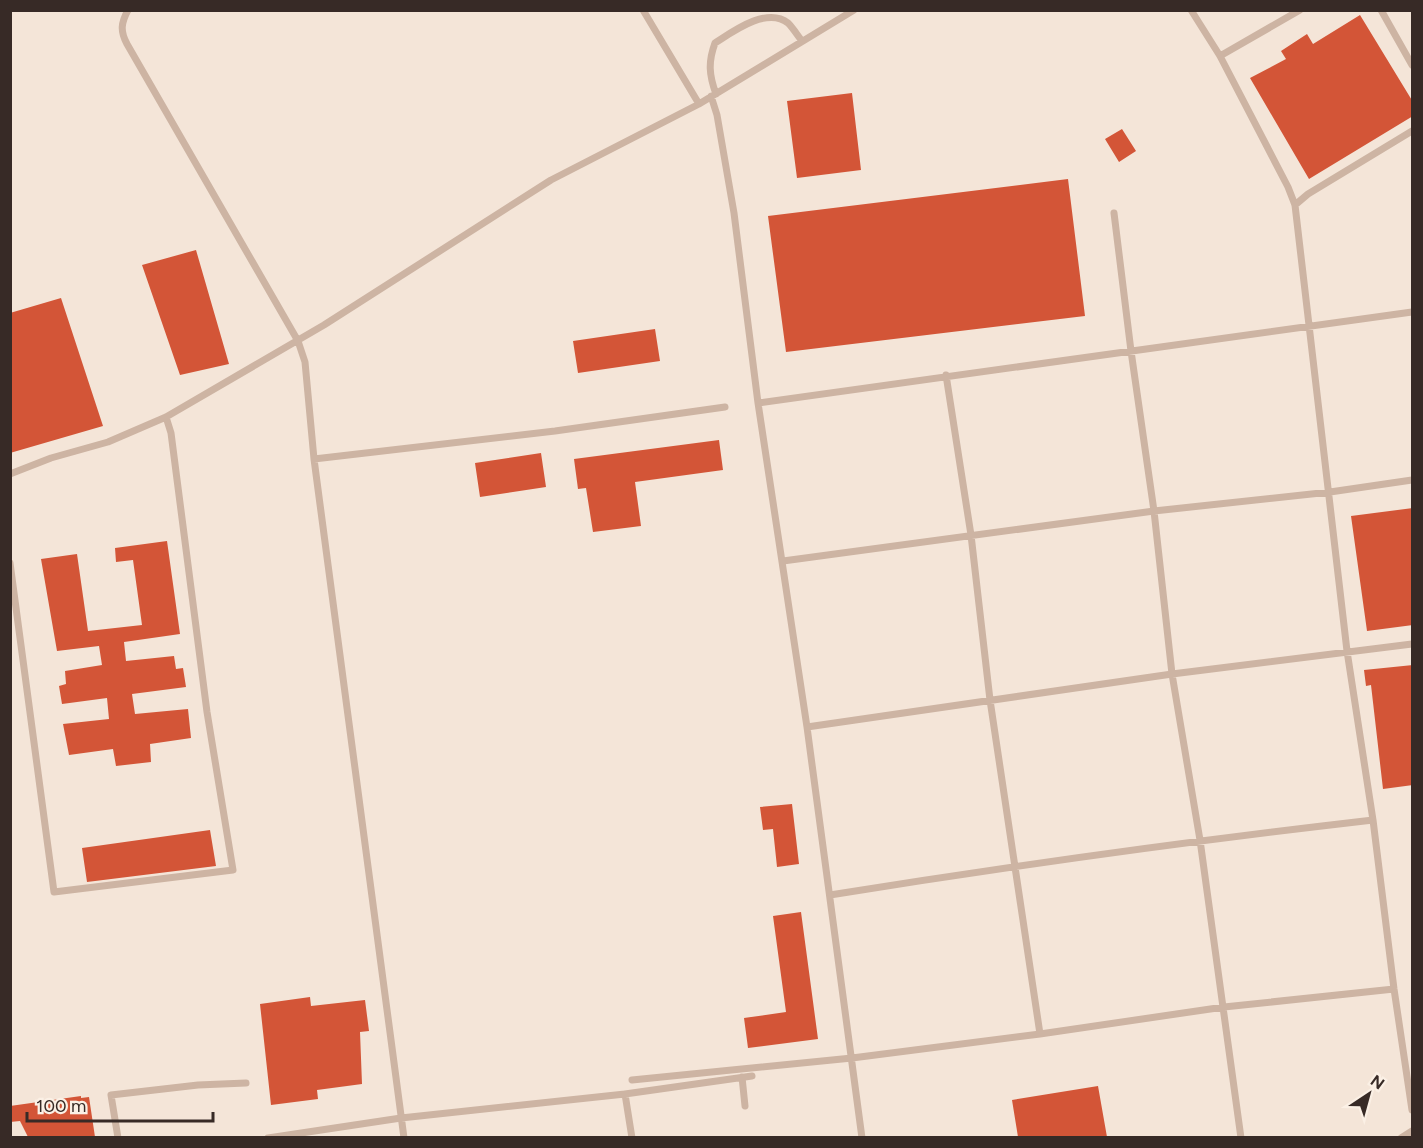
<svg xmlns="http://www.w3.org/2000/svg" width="1423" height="1148" font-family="Figtree,sans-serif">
  <rect width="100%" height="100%" fill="#f4e5d8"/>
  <!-- building -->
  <path fill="#d35537" d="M1360,15L1413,102V116L1309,179L1250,78L1286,59L1281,51L1307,34L1313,44Z
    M852,93L861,170L797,178L787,101Z
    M1122,129L1136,151L1119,162L1105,139Z
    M1068,179L1085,316L786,352L768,216Z
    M196,250L229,364L180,375L142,265Z
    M61,298L103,426L10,453V313Z
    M655,329L660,361L578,373L573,341Z
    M719,440L723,470L635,482L641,526L593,532L586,488L578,489L574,459Z
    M541,453L546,487L480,497L475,463Z
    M1413,508V625L1367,631L1351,516Z
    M167,541L180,634L124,642L126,661L174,656L176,669L183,668L186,687L132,694L135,714L188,709L191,738L150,744L151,762L116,766L113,749L69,755L63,724L109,719L107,698L62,704L59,686L66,684L65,671L102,665L99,646L57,651L41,559L77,554L88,631L142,625L133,560L116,562L115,548Z
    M1413,665V785L1383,789L1371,685L1366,686L1364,670Z
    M792,804L799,864L777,867L773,829L763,830L760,807Z
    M210,830L216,866L87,882L82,848Z
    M801,912L818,1039L748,1048L744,1018L786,1012L773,916Z
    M310,997L311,1006L365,1000L369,1031L360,1032L362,1084L317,1090L318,1099L271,1105L260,1004Z
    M1098,1086L1107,1137H1018L1012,1100Z
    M81,1096V1098L89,1097L95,1137H28L20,1121L10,1122V1106Z"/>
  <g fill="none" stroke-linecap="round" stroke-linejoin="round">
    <!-- lane -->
    <path stroke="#cdb4a3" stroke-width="7" d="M128,10C121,23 120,31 127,44L298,341L305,362L314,459L404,1138
      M643,10L699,104
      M1191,10L1220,56L1288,187L1295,205L1347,651L1373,820L1394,989L1412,1110
      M1381,10L1412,65
      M1220,56L1300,10
      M716,94C709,75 708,62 715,43C732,32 767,6 788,23C793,28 798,36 802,41
      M711,96L717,115L734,213L758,403L807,727L862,1138
      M1295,205L1308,194L1412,131
      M1114,213L1131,351L1154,511L1172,674L1200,840L1241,1138
      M946,375L971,535L990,700L1040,1034
      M758,403L1412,312
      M314,459L555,431L725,407
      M10,474L51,458L108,442L166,417L324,325L551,180L699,104L854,10
      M783,561L1154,511L1330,492L1412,480
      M10,563L54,892L233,870L207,712L171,433L166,417
      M807,727L1172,674L1412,644
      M830,895C1011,866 1191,841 1373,820
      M742,1077L745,1106
      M632,1080L852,1058L1040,1034L1224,1007L1394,989
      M625,1094L632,1138
      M118,1138L111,1095L198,1085L246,1083
      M268,1138L401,1118L625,1094L752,1076
      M1401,1138L1412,1131"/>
  </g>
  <!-- border -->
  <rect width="1423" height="1148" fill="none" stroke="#372a26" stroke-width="24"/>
  <!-- north arrow -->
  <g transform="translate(1369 1094) rotate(36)" stroke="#fbf0e5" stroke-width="4.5" paint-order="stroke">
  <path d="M0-4.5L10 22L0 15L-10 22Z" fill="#372a26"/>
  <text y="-9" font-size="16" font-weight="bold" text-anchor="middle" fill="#372a26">N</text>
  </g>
  <!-- scale -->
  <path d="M27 1112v9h186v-9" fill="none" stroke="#372a26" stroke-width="3"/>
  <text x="36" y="1112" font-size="18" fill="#372a26" stroke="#fbf0e5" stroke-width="4.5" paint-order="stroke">100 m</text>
</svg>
